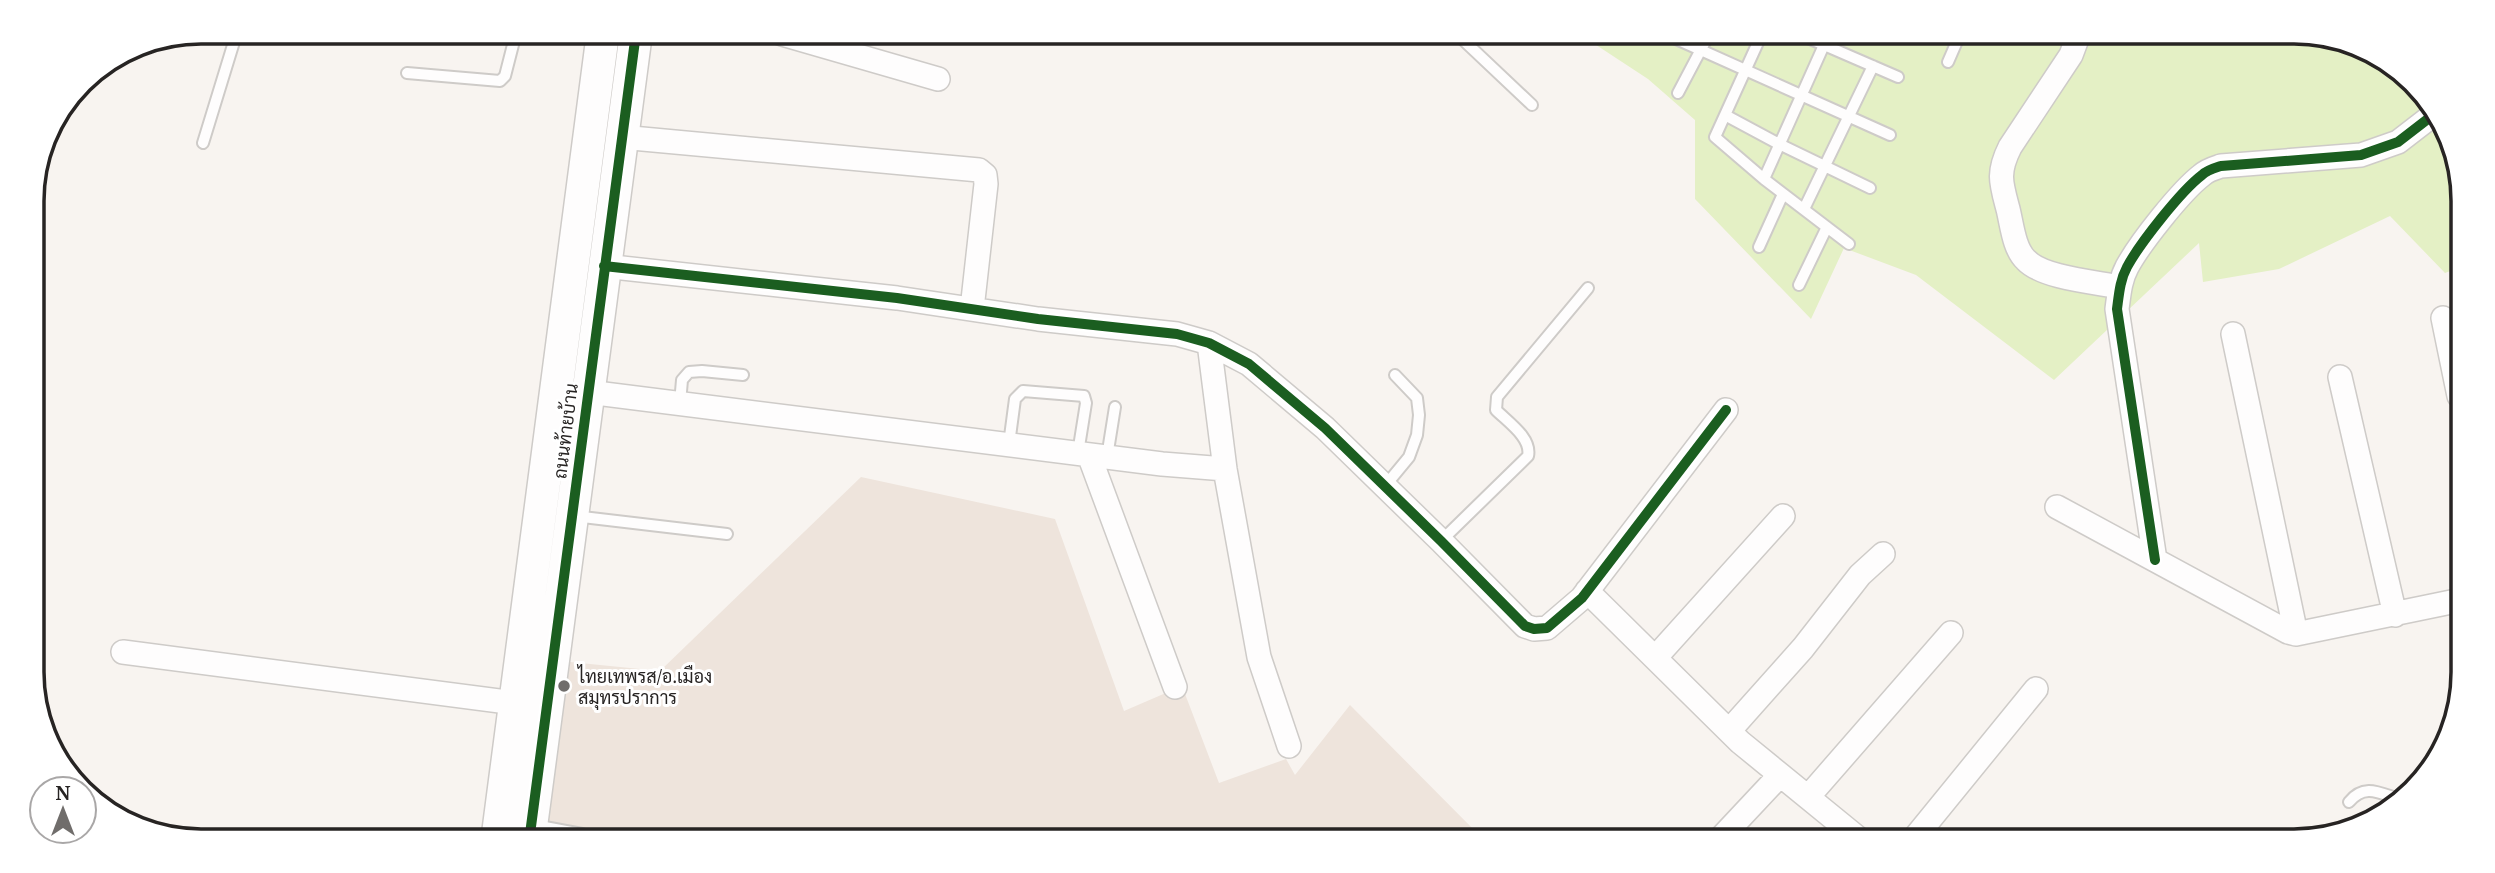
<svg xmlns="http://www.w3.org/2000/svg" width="2495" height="873" font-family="'Noto Serif',Sarabun,serif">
  <rect width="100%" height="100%" fill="#f8f4f0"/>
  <!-- built -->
  <path fill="#eee4dc" d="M861,477L1055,519L1124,711L1182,686L1219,783L1286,759L1295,775L1350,705L1482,838L546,834L570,662L660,671Z"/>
  <!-- green -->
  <path fill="#e4f0c5" d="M1584,37L2348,40L2422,90L2462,178L2461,267L2445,273L2390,216L2279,269L2203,282L2199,243L2054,380L1916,275L1844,248L1811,319L1695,199V120L1648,79Z"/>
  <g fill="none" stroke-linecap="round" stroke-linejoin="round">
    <defs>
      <path id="lane" d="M1460,37L1532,105
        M1674,38L1890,135
        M1760,38L1715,137L1764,179L1849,244
        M1808,38L1898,77
        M1948,62L1958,39
        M407,73L500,81L505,76L516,33
        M1678,93L1707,38
        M1725,115L1779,144L1870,188
        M203,143L237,32
        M1764,179L1824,45
        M1804,209L1873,66
        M1759,247L1783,194
        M1799,285L1827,227
        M680,403L682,380L689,372L702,371L743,375
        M1009,444L1015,399L1023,391L1084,396L1086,403L1078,453
        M1107,457L1115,407
        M1385,486L1409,457L1417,435L1419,415L1417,398L1395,375
        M574,516L727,534
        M1441,541L1528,456C1532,438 1508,422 1496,410L1497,397L1588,288
        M2349,802C2365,782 2381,794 2402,800
        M534,825L582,834"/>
      <path id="street" d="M782,34L938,79
        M2077,39L2071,55L2010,147C1997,173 2001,183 2008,209C2012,225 2014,249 2026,260C2043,278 2095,282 2120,287
        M621,137L979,170L985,175L986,184L972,309
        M604,266L897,298L1038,319L1177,334L1209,343L1249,364L1325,428L1441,541L1525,626L1534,629L1547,628L1582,598L1726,410
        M2443,318L2459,396
        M2233,334L2296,634
        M1209,343L1225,469L1259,657L1289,746
        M2340,377L2395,615
        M588,392L1162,464L1225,469
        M1089,455L1175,687
        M2057,507L2288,632L2296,634L2456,601
        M2155,560L2117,309C2119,294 2120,280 2127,267C2140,243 2181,191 2202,175C2207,170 2215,168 2221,166L2361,155L2398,142L2433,115
        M1587,591L1740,742L1859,839
        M123,652L515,703
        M1655,658L1783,516
        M1729,731L1803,648L1860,575L1883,554
        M1808,797L1951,633
        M1720,839L1780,775
        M1913,840L2036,689"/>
      <path id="secondary" d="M498,834L603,33
        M530,834L636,33"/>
    </defs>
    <!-- lane casing -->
    <use href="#lane" stroke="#cecbc8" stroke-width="14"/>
    <!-- street casing -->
    <use href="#street" stroke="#cecbc8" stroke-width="26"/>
    <!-- secondary casing -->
    <use href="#secondary" stroke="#cecbc8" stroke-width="35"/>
    <!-- lane -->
    <use href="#lane" stroke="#fefdfd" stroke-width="10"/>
    <!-- street -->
    <use href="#street" stroke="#fefdfd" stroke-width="23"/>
    <!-- secondary -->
    <use href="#secondary" stroke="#fefdfd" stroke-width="32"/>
    <defs>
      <path id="cycleway" d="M604,266L897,298L1038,319L1177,334L1209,343L1249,364L1325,428L1441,541L1525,626L1534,629L1547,628L1582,598L1726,410
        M2155,560L2117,309C2119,294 2120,280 2127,267C2140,243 2181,191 2202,175C2207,170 2215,168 2221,166L2361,155L2398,142L2433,115
        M530,834L636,33"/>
    </defs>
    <!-- cycleway casing -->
    <use href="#cycleway" stroke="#fff" stroke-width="15"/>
    <!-- cycleway -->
    <use href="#cycleway" stroke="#1b5e20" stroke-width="10"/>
  </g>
  <!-- markers -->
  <circle fill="#706d6b" stroke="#fff" stroke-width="2.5" cx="564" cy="686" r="7"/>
  <g text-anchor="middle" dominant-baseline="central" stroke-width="6" stroke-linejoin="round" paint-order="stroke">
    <!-- street labels -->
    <g font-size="18" fill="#272423" stroke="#fff">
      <text transform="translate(565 431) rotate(-83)">ถนนท้ายบ้าน</text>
    </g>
    <!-- poi labels -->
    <g font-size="18" fill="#272423" stroke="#fff" text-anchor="start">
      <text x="578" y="676">ไทยเทพรส/อ.เมือง<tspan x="578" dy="21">สมุทรปราการ</tspan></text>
    </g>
  </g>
  <!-- crop -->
  <path d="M0 0H2495V873H0ZM201 44H2294A157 157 0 0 1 2451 201V672A157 157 0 0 1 2294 829H201A157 157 0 0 1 44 672V201A157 157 0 0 1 201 44Z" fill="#fff" fill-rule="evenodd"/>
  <path fill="none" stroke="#272423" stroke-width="3.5" d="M201 44H2294A157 157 0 0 1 2451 201V672A157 157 0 0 1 2294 829H201A157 157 0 0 1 44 672V201A157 157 0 0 1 201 44Z"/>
  <!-- north arrow -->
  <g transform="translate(63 810)"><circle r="33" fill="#ffffff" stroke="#a9a7a7" stroke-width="2"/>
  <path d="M0-5L12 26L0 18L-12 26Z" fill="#706d6b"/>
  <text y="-10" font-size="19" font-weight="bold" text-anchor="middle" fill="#272423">N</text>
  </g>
</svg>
